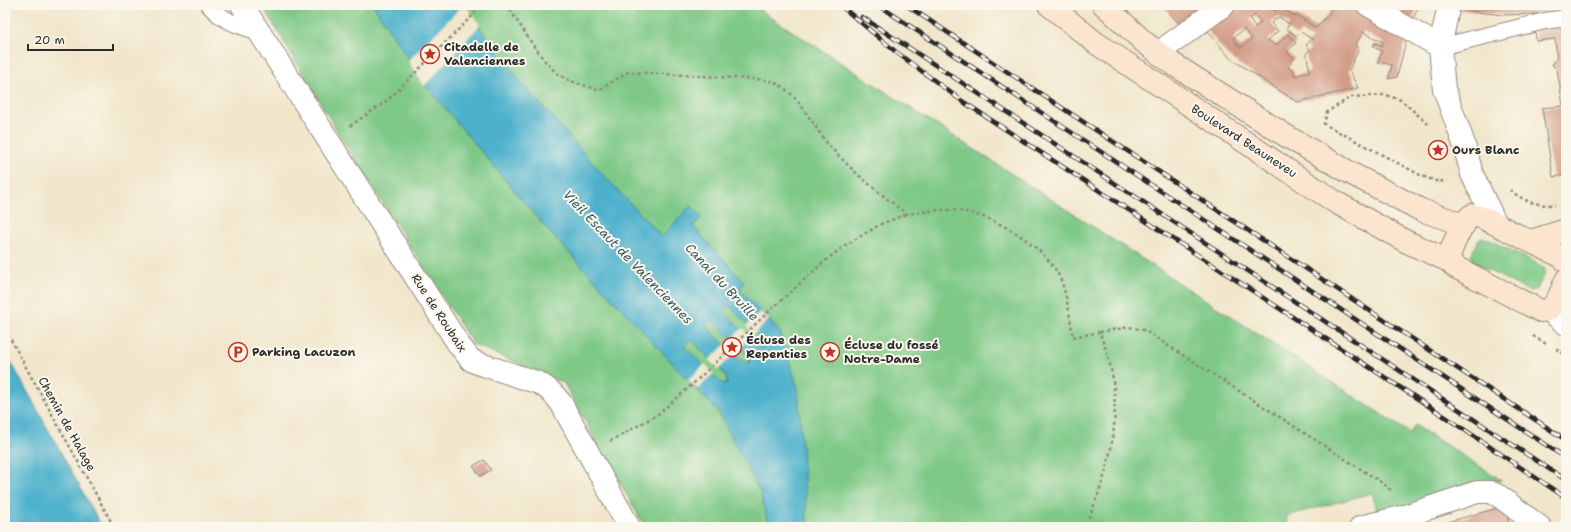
<svg xmlns="http://www.w3.org/2000/svg" width="1571" height="532" font-family="'Shantell Sans',sans-serif">
  <rect width="100%" height="100%" fill="#fbf7ec"/>
  <filter id="ink" filterUnits="userSpaceOnUse"><feTurbulence type="fractalNoise" baseFrequency=".025" numOctaves="2"/><feDisplacementMap in="SourceGraphic" scale="8" xChannelSelector="R" yChannelSelector="G"/><feConvolveMatrix kernelMatrix="1 2 1 2 8 2 1 2 1" color-interpolation-filters="sRGB"/></filter>
  <filter id="wash" filterUnits="userSpaceOnUse"><feTurbulence type="fractalNoise" baseFrequency=".012" numOctaves="4" result="noise"/><feDisplacementMap in="SourceGraphic" scale="16" xChannelSelector="R" yChannelSelector="G"/><feGaussianBlur stdDeviation="0.9" result="paint"/><feColorMatrix in="noise" values="0 0 0 0 0 0 0 0 0 0 0 0 0 0 0 0 0 1.4 0 .05"/><feComposite in="paint" operator="in"/></filter>
  <g filter="url(#wash)">
    <rect width="100%" height="100%" fill="#f1e6cb"/>
    <!-- green -->
    <path fill="#7fc987" stroke="#557a59" d="M262,5H752L1410,433L1415,425L1501,480L1378,514L1372,493L1286,516L1289,527H645L564,383L473,344L344,142Z
      M1483,238H1486L1542,266L1545,269V273L1537,289L1529,291L1474,263L1471,255L1479,240Z"/>
    <!-- water -->
    <path fill="#4db1cc" stroke="#3c6e7c" fill-rule="evenodd" d="M373,5H463L520,81L595,166L662,237L691,205L702,217L693,226L745,283L739,289L780,332L798,388L807,523L809,527H769L760,492L719,413L545,227L426,86ZM729,305L761,339L763,348L756,345L724,311ZM712,320L748,355L750,363L741,361L706,326ZM691,339L726,376L727,384L720,382L684,346Z
      M5,351L102,527H5Z"/>
    <!-- pier -->
    <path fill="#f1e6cb" d="M463,5H465L480,25L424,86L408,61Z
      M761,312L769,320L754,334L746,326Z
      M743,328L751,337L739,349L730,340Z
      M726,344L735,353L718,370L709,360Z
      M705,364L714,373L698,389L688,380Z"/>
    <g id="blocks">
      <!-- building -->
      <path fill="#d29b86" fill-rule="evenodd" d="M1163,5H1206L1179,24Z
        M1240,5H1268L1270,7L1272,5L1274,11L1281,8L1295,16L1296,15L1316,28L1327,16L1334,5H1358L1408,33L1397,77L1388,79L1392,65L1378,62L1382,51L1373,47L1375,43L1382,46L1383,42L1363,32L1355,45L1359,49L1349,70L1358,88L1297,102L1230,58L1207,30ZM1255,15L1261,22L1255,27L1250,19ZM1279,17L1290,24L1286,28L1292,33L1297,36L1301,32L1312,39L1306,45L1310,49L1306,54L1310,71L1295,76L1293,70L1288,67L1294,58L1287,52L1296,43L1288,34L1276,45L1268,40L1278,31L1271,23ZM1244,29L1252,39L1240,48L1233,38Z
        M1380,5H1419L1411,24Z
        M1462,5H1566L1560,13L1503,15L1461,10Z
        M1566,25V175L1553,177L1542,108L1563,106L1557,69L1552,65L1557,58L1555,39L1536,41L1535,28Z
        M484,460L491,470L480,476L473,466Z
        M1505,506L1510,527H1430Z"/>
    </g>
  </g>
  <g filter="url(#ink)">
    <use href="#blocks" fill-opacity="0" stroke="#8e887b" stroke-width="1"/>
    <g fill="none" stroke-linecap="round" stroke-linejoin="round">
      <defs>
        <path id="service" d="M209,5C222,21 240,26 259,32
          M1440,47L1545,21L1566,18"/>
        <path id="minor" d="M242,5L459,345L471,360L477,363L539,383C548,388 555,395 561,403L629,527
          M1368,5L1440,47
          M1449,5L1440,47L1444,89L1463,141L1472,174L1496,224
          M1158,53L1224,5
          M1549,310L1566,324
          M1361,527L1405,516L1477,492H1490L1499,496L1540,527"/>
        <path id="secondary" d="M1049,5L1096,43L1337,203L1407,242L1449,261L1455,267L1541,311C1556,312 1561,290 1566,280
          M1104,5L1144,42L1173,64L1288,137L1354,175L1421,210L1464,225
          M1531,241L1566,230
          M1449,261C1448,252 1464,219 1472,215L1483,218L1562,257L1566,261"/>
      </defs>
      <!-- service casing -->
      <use href="#service" stroke="#8e887b" stroke-width="18"/>
      <!-- minor casing -->
      <use href="#minor" stroke="#8e887b" stroke-width="24"/>
      <!-- secondary casing -->
      <use href="#secondary" stroke="#8e887b" stroke-width="24"/>
      <!-- path -->
      <path stroke="#8e887b" stroke-width="2.5" stroke-dasharray="3 3" stroke-linecap="butt" d="M507,5C519,23 544,66 561,76C573,83 587,86 599,90L628,72L755,79C766,80 775,81 784,88C802,102 813,125 827,143C850,170 878,192 907,214C924,212 943,208 961,211C996,216 1051,249 1062,283C1068,300 1070,320 1073,337L1100,332C1103,343 1108,354 1110,364C1123,423 1108,474 1085,527
        M1428,124L1401,100L1386,95L1351,97L1327,112L1324,124L1422,176L1439,182L1447,180
        M350,126L381,105L391,97L483,5
        M1510,190C1525,202 1535,205 1555,205
        M5,329L114,527
        M1100,332L1129,327L1144,330L1384,484L1393,492
        M1533,336L1548,345
        M1556,349L1566,355
        M610,441L657,415L693,384L765,315L824,262L844,246L881,224L907,214"/>
      <!-- service -->
      <use href="#service" stroke="#fff" stroke-width="16"/>
      <!-- minor -->
      <use href="#minor" stroke="#fff" stroke-width="22"/>
      <!-- secondary -->
      <use href="#secondary" stroke="#fbe5cf" stroke-width="22"/>
      <defs>
        <path id="rail" d="M840,5L896,52L962,101L1447,418L1566,498
          M878,5L1566,458
          M906,5L1566,440
          M862,17L1566,480"/>
      </defs>
      <!-- rail casing -->
      <use href="#rail" stroke="#2b2b2b" stroke-width="4.5"/>
      <!-- rail -->
      <use href="#rail" stroke="#fbf7ec" stroke-width="3" stroke-dasharray="9" stroke-linecap="butt"/>
    </g>
  </g>
  <!-- icons -->
  <defs>
    <symbol id="sight-ring" viewBox="-11 -11 22 22"><circle r="9.5" fill="#fbf7ec" stroke="#c8321e" stroke-width="1.5"/><path d="M0-6L1.8-2.2L6-1.7L2.9 1.2L3.7 5.4L0 3.3L-3.7 5.4L-2.9 1.2L-6-1.7L-1.8-2.2Z" fill="#c8321e"/></symbol>
    <symbol id="parking-ring" viewBox="-11 -11 22 22"><circle r="9.5" fill="#fbf7ec" stroke="#c8321e" stroke-width="1.5"/><path d="M-3.5-5.5H1a3.5 3.5 0 0 1 0 7H-1V5.5H-3.5ZM-1-3.4V-.6H.8a1.4 1.4 0 0 0 0-2.8Z" fill="#c8321e"/></symbol>
  </defs>
  <g fill-rule="evenodd">
    <use href="#sight-ring" x="419" y="43" width="22" height="22"/>
    <use href="#sight-ring" x="1427" y="139" width="22" height="22"/>
    <use href="#sight-ring" x="721" y="336" width="22" height="22"/>
    <use href="#parking-ring" x="227" y="341" width="22" height="22"/>
    <use href="#sight-ring" x="819" y="341" width="22" height="22"/>
  </g>
  <g text-anchor="middle" dominant-baseline="central" stroke-width="4" stroke-linejoin="round" paint-order="stroke">
    <!-- poi labels -->
    <g font-size="12" font-weight="bold" fill="#2b2b2b" stroke="#fbf7ec" text-anchor="start">
      <text x="444" y="47">Citadelle de<tspan x="444" dy="14">Valenciennes</tspan></text>
      <text x="1452" y="150">Ours Blanc</text>
      <text x="746" y="340">Écluse des<tspan x="746" dy="14">Repenties</tspan></text>
      <text x="844" y="345">Écluse du fossé<tspan x="844" dy="14">Notre-Dame</tspan></text>
      <text x="252" y="352">Parking Lacuzon</text>
    </g>
    <!-- street labels -->
    <g font-size="12" fill="#2b2b2b" stroke="#fbf7ec">
      <text transform="translate(1244 141) rotate(33)">Boulevard Beauneveu</text>
      <text transform="translate(439 313) rotate(57)">Rue de Roubaix</text>
      <text transform="translate(67 424) rotate(61)">Chemin de Halage</text>
    </g>
    <!-- water labels -->
    <g font-size="13" font-style="italic" fill="#375a63" stroke="#fbf7ec">
      <text transform="translate(628 257) rotate(46)">Vieil Escaut de Valenciennes</text>
      <text transform="translate(722 282) rotate(47)">Canal du Bruille</text>
    </g>
  </g>
  <!-- margin -->
  <rect width="1571" height="532" fill="none" stroke="#fbf7ec" stroke-width="20"/>
  <!-- scale -->
  <path d="M28 44v6h85v-6" fill="none" stroke="#2b2b2b" stroke-width="2"/>
  <text x="34" y="44" font-size="12" fill="#2b2b2b" stroke="#fbf7ec" stroke-width="3" paint-order="stroke">20 m</text>
</svg>
